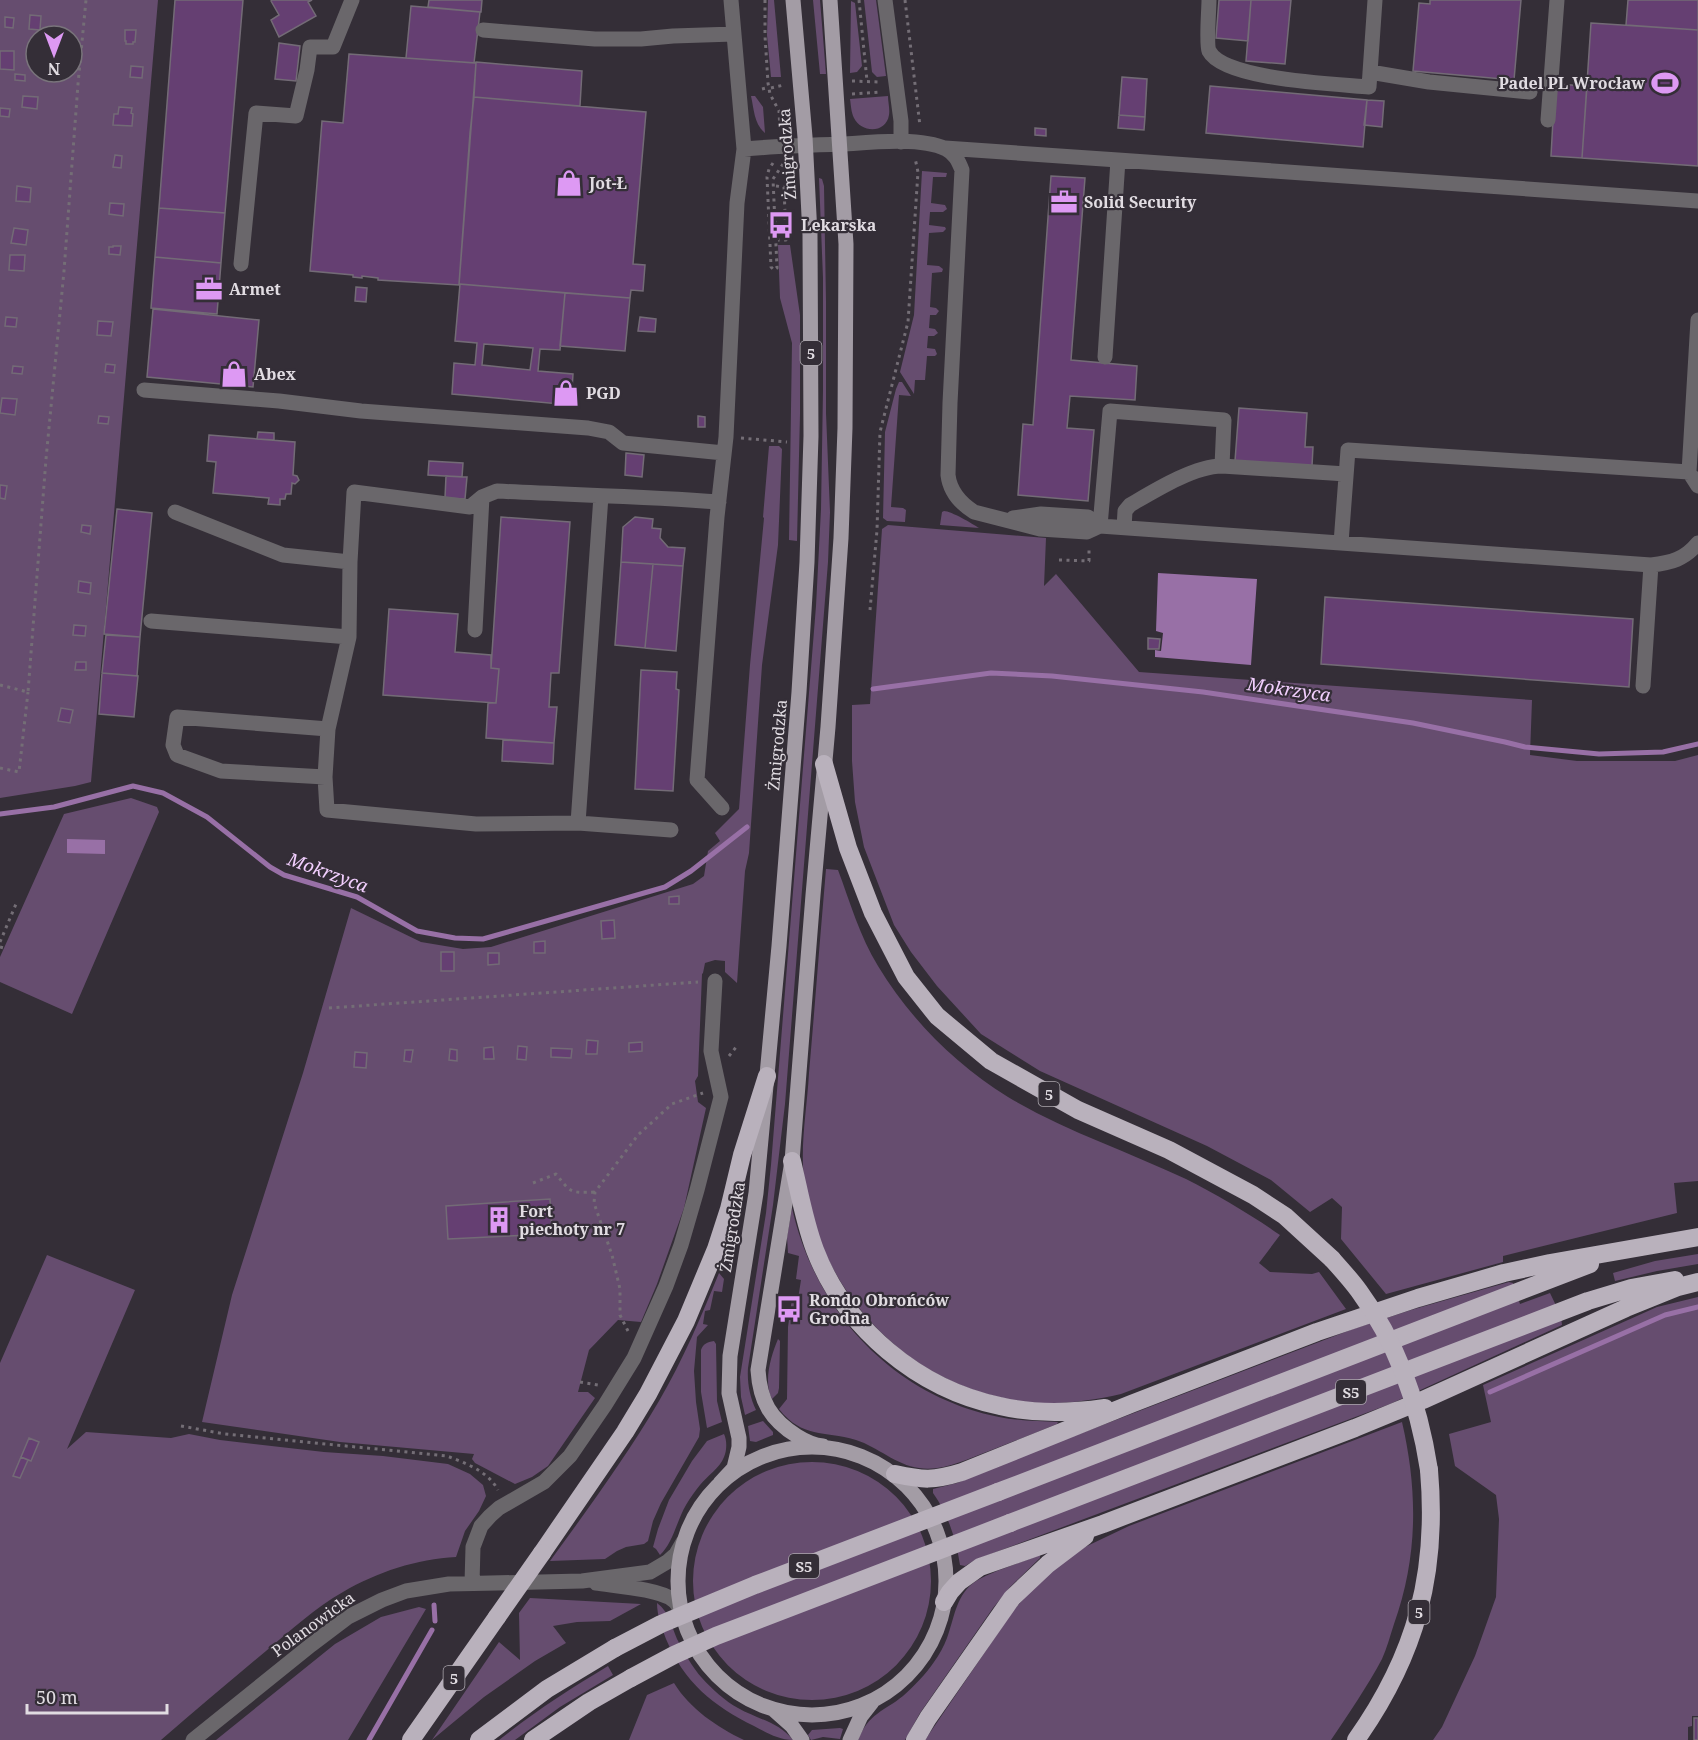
<svg xmlns="http://www.w3.org/2000/svg" width="1698" height="1740" font-family="'Noto Serif',serif">
  <rect width="100%" height="100%" fill="#342e37"/>
  <!-- green -->
  <path fill="#664d6f" fill-rule="evenodd" d="M0,0H158L91,782L75,786L0,798ZM36,36H72V72H36Z
    M768,0H774L781,77H771L767,35Z
    M813,0H820L826,74H820Z
    M864,0H876L886,76L877,77L872,72Z
    M851,1L855,3L862,66L857,72L850,73Z
    M751,96H755L763,107L765,133C754,124 754,109 751,96Z
    M888,96C888,102 890,109 889,115C886,134 861,133 854,118C851,112 851,105 850,99Z
    M922,171L947,173L946,177H933L931,203L945,205L947,209L943,212H930L929,225L945,227L946,229L943,232L929,233L927,265L939,266L943,269L942,272L932,273L930,307L936,308L939,311L936,315H930L929,328L935,329L938,333L934,336H928L927,348L935,349L937,354L935,356H927L925,380H915L914,394L900,372L914,315Z
    M819,178L822,179L824,186L826,301V413L830,512L828,562L785,1104L773,1205L748,1368C747,1383 750,1397 756,1410L745,1415L741,1397L740,1377L766,1213L771,1165L816,606L821,509L823,390V278Z
    M778,245H790L800,315V414L797,541L789,540L792,343L780,298Z
    M899,382H902L911,396L899,395L891,507L903,508L906,510L905,522L887,521L883,518L885,432L896,389Z
    M769,446H779L782,449L778,545L762,665L749,853L745,871L737,983L725,972V961L715,960L705,963L703,973L702,974L698,1076L695,1081L698,1102L706,1108L684,1208L657,1284L641,1322L618,1320L589,1350L578,1392H588L595,1398L548,1466L532,1477L515,1484L475,1463L472,1459L474,1454L340,1442L202,1422L232,1295L303,1073L351,908L421,942L463,949L491,947L693,884L704,876L708,851L720,841L715,833L739,809L750,665L764,518L763,517Z
    M944,511C951,511 973,524 979,528L940,525L942,512Z
    M888,525L1046,538L1044,586L1056,574L1139,672L1532,700L1530,755L1577,761H1675L1698,755V1181L1674,1183L1677,1213L1503,1256V1262L1386,1294L1341,1239L1342,1207L1332,1198L1310,1212L1271,1180L1207,1146L1040,1071L981,1034L937,986L911,952L894,925L864,847L855,802L852,761V705L870,704L882,529Z
    M131,798L157,807L159,812L72,1014L0,982V957L64,814Z
    M826,869L838,870C850,902 860,937 878,966C911,1020 955,1064 1008,1097C1065,1131 1127,1151 1186,1179C1219,1196 1250,1214 1280,1235L1259,1263L1270,1272L1312,1274L1319,1272L1346,1309L1121,1394C1095,1400 1067,1404 1040,1403C1024,1403 1007,1399 991,1395C894,1370 821,1285 805,1186C799,1150 807,1110 809,1073C815,1005 820,937 826,869Z
    M792,1208C815,1311 893,1396 999,1417C1018,1421 1039,1421 1058,1422L1057,1424C1035,1433 1012,1442 989,1451C967,1459 942,1472 919,1468C896,1465 878,1447 856,1440C823,1430 803,1439 779,1409L787,1399L788,1327L792,1298L798,1299L801,1280L796,1279L799,1256L788,1253L787,1237Z
    M1698,1254V1264L1657,1271L1615,1281L1613,1273L1655,1261Z
    M47,1255L135,1290L67,1449L86,1432L171,1438L189,1434L220,1440L324,1452L383,1456L448,1464L470,1474L483,1485L486,1496L479,1511L465,1531L456,1557C417,1559 377,1572 343,1592C316,1607 290,1631 266,1651C231,1680 196,1710 161,1740H0V1363Z
    M719,1273L724,1279L722,1292L714,1291L710,1310L705,1311L703,1324L708,1325L697,1337L694,1371L696,1402L700,1429L699,1437L661,1503L653,1521L648,1541L644,1544L626,1547L617,1551L605,1559L550,1561C588,1509 626,1457 659,1401C683,1360 701,1317 719,1273Z
    M1509,1282L1513,1283L1520,1304L1550,1293L1561,1316L1562,1325L1390,1404L975,1560L965,1566L960,1565C956,1539 948,1514 933,1493V1489L957,1483L1048,1446L1353,1329L1411,1310Z
    M1698,1297V1716H1692V1726L1688,1727V1740H1433L1442,1727L1475,1656L1496,1597L1499,1519L1496,1495L1455,1466L1449,1434L1491,1422L1483,1385L1657,1307Z
    M778,1339L780,1341L779,1388L778,1393L772,1399C763,1381 771,1356 778,1339Z
    M714,1341L716,1344L717,1401L722,1422L707,1428L701,1392V1350C703,1344 707,1342 714,1341Z
    M763,1421L773,1432V1435L756,1442L750,1441L748,1426Z
    M1402,1422C1418,1491 1418,1557 1394,1624C1390,1636 1387,1648 1382,1659C1367,1687 1349,1713 1331,1740H925L1013,1611L1032,1589L1055,1568L1085,1547L1129,1526Z
    M724,1434C727,1440 727,1450 724,1457C720,1468 707,1476 700,1485C695,1491 690,1498 686,1505C677,1520 673,1543 660,1555L656,1549L653,1547L658,1529L669,1500L692,1461L707,1441Z
    M693 1581a119 119 0 1 1 238 0a119 119 0 1 1-238 0Z
    M1040,1555V1558L1010,1587L993,1608L920,1713L905,1740H858C869,1713 883,1712 903,1696C914,1686 926,1674 934,1662C939,1655 944,1646 947,1638C954,1619 956,1597 972,1584C987,1572 1021,1563 1040,1555Z
    M530,1598L641,1604L610,1621L577,1622L553,1626L566,1643L535,1661L484,1697L432,1740L499,1642L520,1660L519,1613Z
    M657,1603C670,1613 671,1625 677,1639C684,1652 692,1667 702,1678C712,1689 725,1701 738,1708C757,1719 779,1722 793,1740C779,1740 767,1733 754,1726C713,1706 684,1682 666,1639C662,1628 657,1616 657,1603Z
    M419,1607L426,1609L348,1740H216L335,1644L381,1617Z
    M608,1666L613,1675L560,1707L515,1740H499C534,1712 570,1689 608,1666Z
    M674,1683C690,1709 717,1727 744,1740H629L647,1695Z
    M840,1728L843,1729L840,1739L823,1737L811,1740L808,1735L812,1730Z"/>
  <!-- water -->
  <path fill="#9870a6" d="M1158,573L1257,579L1251,665L1155,657V650L1161,651L1163,633L1156,631Z
    M67,839L105,840V854L67,853Z"/>
  <g fill="none" stroke-linecap="round" stroke-linejoin="round">
    <!-- stream -->
    <path stroke="#9870a6" stroke-width="5" d="M873,689L991,673L1052,676L1203,692L1413,723L1505,742L1525,747L1599,754L1663,752L1698,744
      M0,814L54,807L133,786L163,793L207,817L270,867L284,875L357,897L417,931L455,938L483,939L665,887L691,871L747,827
      M1490,1392L1665,1315L1698,1307
      M434,1605L435,1621
      M369,1740L432,1630"/>
  </g>
  <!-- building -->
  <path fill="#653f72" stroke="#736b76" stroke-width="1.5" fill-rule="evenodd" d="M175,0H243L225,213L159,208Z
    M272,0H312L308,2L316,16L279,37L271,20L279,15L271,1Z
    M429,0H482L481,12L428,7Z
    M1219,0H1251L1248,41L1216,38Z
    M1251,0H1291L1285,64L1246,61Z
    M1430,0H1521L1514,80L1413,71L1419,3L1430,4Z
    M1628,0H1698V30L1626,25Z
    M411,6L480,12L474,63L406,58Z
    M30,15L41,16L40,30L29,29Z
    M5,17L14,18L13,28L5,27Z
    M1591,23L1698,30V166L1582,158Z
    M125,30H136L135,42H133V44H126V41H125Z
    M279,43L300,46L296,81L275,79Z
    M0,51H14V70L0,69Z
    M349,54L476,63L459,285L378,280V278L362,276V278L353,277V275L310,271L322,121L343,123Z
    M476,62L582,71L580,106L474,97Z
    M131,66L143,67L142,78L130,77Z
    M15,74L25,75V81L15,80Z
    M1122,77L1147,79L1145,117L1119,115Z
    M1555,84L1587,86L1582,158L1551,156Z
    M1210,86L1367,100L1363,147L1206,133Z
    M23,96L38,97L37,109L22,107Z
    M474,97L646,112L633,264L645,265L643,291L631,290L630,298L459,284L470,133Z
    M1367,100L1384,101L1382,127L1364,125Z
    M119,107L132,108L131,113L133,114L132,126L113,125L114,114H118Z
    M0,108L10,109L9,117L0,116Z
    M1119,115L1145,117L1144,130L1118,128Z
    M1035,128L1046,129V136L1035,135Z
    M115,155L122,156L121,168L113,167Z
    M1051,176L1085,178L1071,360L1137,366L1135,400L1070,396L1067,428L1094,430L1088,501L1018,495L1023,424L1033,425Z
    M17,186L31,188L30,202L16,201Z
    M110,203L124,204L123,216L109,214Z
    M159,208L225,213L221,263L155,257Z
    M14,228L28,230L26,245L11,243Z
    M113,246H121L120,255L109,254V247H113Z
    M10,255H25L24,271L9,270Z
    M155,257L221,263L217,314L151,308Z
    M460,284L565,293L560,350L540,349L538,371L573,374L571,405L452,394L454,363L475,365L477,343L455,341ZM484,344L533,348L530,370L482,365Z
    M356,287L367,288L366,302L355,301Z
    M565,293L630,298L625,351L560,346Z
    M153,309L259,320L253,387L147,377Z
    M6,317L17,318L16,327L5,326Z
    M640,317L656,319L655,332L638,331Z
    M98,321L113,322L111,336L97,335Z
    M106,364L115,365L114,373L105,372Z
    M13,366L23,367L22,374L12,373Z
    M2,398L17,399L15,415L0,413Z
    M1239,408L1307,413L1305,447H1313L1312,466L1235,461Z
    M99,416L109,417L108,424L98,423Z
    M698,416L705,417V427H698Z
    M258,432L274,433V440L257,439Z
    M209,435L295,442L293,475L297,476L299,480L295,484L292,483L291,494H286L285,499H280V505L268,504L269,498L213,493L216,462L207,461Z
    M626,453L644,455L642,477L625,475Z
    M429,461L463,463L462,477L428,475Z
    M446,476L467,477L465,499L445,498Z
    M0,485L7,486L5,499L0,498Z
    M117,509L152,513L140,637L104,634Z
    M501,517L570,522L559,673H551L549,707H557L554,743L486,738L488,703H496L499,669L491,668Z
    M635,517L653,519L652,528L661,529L660,538L668,547L685,548L683,566L621,562L623,527Z
    M82,525L91,526L90,534L81,532Z
    M621,562L653,564L645,648L615,645Z
    M653,564L683,566L676,651L645,648Z
    M79,581L91,583L90,594L78,592Z
    M1325,597L1633,619L1629,687L1321,664Z
    M389,609L458,614L455,652L491,655V668L499,669L496,703L383,695Z
    M74,625L86,626L85,636L73,635Z
    M106,635L140,637L137,676L102,673Z
    M1148,638L1160,639L1159,649H1148Z
    M76,662H86V670H75Z
    M641,670L677,672L676,689L679,690L673,791L635,789Z
    M102,673L138,676L134,717L99,714Z
    M61,708L73,710L70,723L58,721Z
    M503,740L554,743L553,764L502,761Z
    M679,896V904H669V897Z
    M614,920L615,938L602,939L601,921Z
    M545,941V953H534V942Z
    M441,952H454V971H441Z
    M488,953H499V964L488,965Z
    M587,1040L598,1041L597,1054H586Z
    M642,1042V1051L629,1052V1043Z
    M518,1046L527,1047L526,1060L517,1059Z
    M493,1047L494,1059H484V1048Z
    M551,1048L572,1049L571,1058L551,1057Z
    M450,1049L457,1050V1061L449,1060Z
    M405,1050H413L411,1062L404,1061Z
    M355,1052L367,1053L366,1068L354,1067Z
    M550,1199L552,1234L448,1239L446,1206Z
    M29,1438L39,1442L31,1461L21,1457Z
    M21,1457L28,1460L20,1478L13,1476Z
    M1694,1718H1698V1740H1694Z"/>
  <g fill="none" stroke-linecap="round" stroke-linejoin="round">
    <!-- path -->
    <path stroke="#746e76" stroke-width="3" stroke-dasharray="3 4.5" stroke-linecap="butt" d="M765,0V36L768,83L770,94L779,111L780,130
      M859,0L867,81
      M905,0L920,126
      M852,81L879,82
      M771,88L784,85
      M762,89L766,88
      M852,94L881,92
      M773,163L769,169L767,177L771,267L774,270L777,268L773,179L783,164
      M776,186L784,187L786,240H778
      M741,438L787,442
      M1059,560L1089,561V548
      M870,610L877,530L880,432L908,322L918,172L915,158
      M0,685L28,692L46,459L64,271L78,84L86,0
      M0,768L19,772L28,692
      M0,942L16,904
      M0,947L4,948
      M329,1008L698,982
      M729,1056L737,1046
      M533,1183L556,1174C571,1193 570,1193 595,1192
      M628,1331L620,1315V1289L612,1255L594,1203L595,1192L638,1135L672,1104L703,1093
      M580,1382L598,1385
      M181,1426L225,1434L447,1456C465,1463 488,1471 498,1490"/>
    <!-- minor -->
    <path stroke="#6a676b" stroke-width="15" d="M885,0L901,121V142
      M1209,0C1209,10 1206,44 1209,51C1224,80 1337,84 1369,87L1375,0
      M483,30L595,39H641L673,36L734,34
      M1370,72L1429,82L1530,92
      M1548,120L1557,0
      M945,148L1118,160
      M744,149C778,146 812,145 845,144C873,142 921,137 946,149C955,154 958,160 962,170L950,403L948,475C950,492 960,503 974,512L1040,529L1087,532L1100,526L1651,565L1643,686
      M241,264L256,113L296,116L307,70L310,47H333L352,0
      M1698,320L1689,472L1698,486
      M1105,357L1118,160L1698,201
      M144,390L279,401L361,411L588,428L609,432L623,443L724,453
      M175,512L283,555L350,562
      M1013,518L1041,514L1088,517L1100,526
      M1100,526L1110,411L1224,420L1222,466L1346,474
      M1124,528L1125,511L1130,505C1154,491 1194,466 1222,466
      M1341,543L1348,450L1689,472
      M1651,565C1671,563 1685,559 1698,543
      M151,621L349,637
      M475,630L482,497
      M325,777L221,771L177,755L173,745L177,717L328,729
      M722,808L697,780L717,517L726,437L737,203L744,149L731,0
      M578,823L601,496
      M671,830L578,823L476,824L327,810L325,777L328,729L349,637L350,562L354,492L470,507L482,497L497,491C571,495 645,496 719,502
      M472,1583L473,1547L481,1526L490,1516L499,1508L544,1482L570,1456L605,1405L634,1358L666,1286L681,1245L697,1190L721,1097L711,1051L715,981
      M596,1583C615,1586 659,1589 673,1600C677,1603 679,1607 681,1612
      M193,1740L311,1645L348,1617L382,1600L406,1591L449,1584L582,1581L650,1572L667,1562L676,1554L683,1542"/>
    <!-- major -->
    <path stroke="#a39ca5" stroke-width="15" d="M823,1446C813,1445 805,1441 797,1436C770,1419 760,1401 758,1370L792,1161L813,895L828,727L841,538L845,428L846,244L830,0
      M678 1581a134 134 0 1 1 268 0a134 134 0 1 1-268 0Z
      M720,1483L734,1468L739,1447V1438L729,1393L730,1356L756,1193L779,946L799,692L807,562L811,436L810,235L805,137L793,0
      M774,1710L792,1726L802,1740
      M850,1740L861,1716L872,1702"/>
    <!-- highway -->
    <path stroke="#b9b1bc" stroke-width="18" d="M824,764L848,848L873,913L906,977L937,1016L991,1061L1078,1110L1169,1150L1253,1195L1285,1216L1332,1259
      M792,1161C799,1190 804,1221 815,1250C845,1328 918,1389 1000,1406C1034,1414 1071,1413 1105,1408
      M895,1474C923,1480 933,1481 962,1472L1131,1404L1317,1332L1418,1298L1504,1273L1550,1263L1698,1237
      M998,1492L1590,1264
      M1010,1523L1588,1301L1631,1288L1675,1280
      M542,1553L625,1432L648,1394L686,1321L716,1249L729,1209L742,1155L767,1076
      M944,1602L950,1592L959,1582L980,1567L1103,1524L1355,1428L1423,1400L1626,1308L1678,1287L1698,1282
      M411,1740L497,1617
      M479,1740L547,1689L615,1648
      M533,1740L589,1702L631,1678
      M915,1740L928,1718L1012,1598L1048,1564L1085,1536
      M1356,1740C1416,1655 1438,1574 1429,1470"/>
    <!-- highway-bridge -->
    <path stroke="#b9b1bc" stroke-width="18" d="M1332,1259C1341,1269 1351,1280 1359,1291C1398,1344 1419,1405 1429,1470
      M497,1617L542,1553
      M615,1648L661,1624L755,1585L998,1492
      M631,1678L674,1655L716,1636L1010,1523"/>
  </g>
  <!-- icons -->
  <defs>
    <symbol id="stadium-bare" viewBox="-9 -9 18 18"><path d="M0-5a6.5 5 0 1 0 0 10a6.5 5 0 1 0 0-10ZM-3.5-1.8h7v3.6h-7Z" fill="#dd99f3" stroke="#342e37" stroke-width="2.5" paint-order="stroke"/></symbol>
    <symbol id="shop-bare" viewBox="-9 -9 18 18"><path d="M-5-2.5h2.3a2.7 3.5 0 0 1 5.4 0H5L5.5 6h-11ZM-1.5-2.5h3a1.5 2.3 0 0 0-3 0Z" fill="#dd99f3" stroke="#342e37" stroke-width="2.5" paint-order="stroke"/></symbol>
    <symbol id="office-bare" viewBox="-9 -9 18 18"><path d="M-6-3h4V-5.5h4V-3h4V5H-6ZM-1-4.5V-3h2v-1.5ZM-6 0V1H6V0Z" fill="#dd99f3" stroke="#342e37" stroke-width="2.5" paint-order="stroke"/></symbol>
    <symbol id="bus-bare" viewBox="-9 -9 18 18"><path d="M-5-6H5V4H4V6H2V4H-2V6H-4V4H-5ZM-3.5-4V0h7V-4ZM-3.5 1.2v1.5H-2V1.2ZM2 1.2v1.5H3.5V1.2Z" fill="#dd99f3" stroke="#342e37" stroke-width="2.5" paint-order="stroke"/></symbol>
    <symbol id="building-bare" viewBox="-9 -9 18 18"><path d="M-4-6H4V6H1V3H-1V6H-4ZM-2.5-4.3h1.7v1.8h-1.7ZM.8-4.3h1.7v1.8H.8ZM-2.5-1h1.7V.8h-1.7ZM.8-1h1.7V.8H.8Z" fill="#dd99f3" stroke="#342e37" stroke-width="2.5" paint-order="stroke"/></symbol>
  </defs>
  <g fill-rule="evenodd">
    <use href="#stadium-bare" x="1646" y="64" width="38" height="38"/>
    <use href="#shop-bare" x="550" y="164" width="38" height="38"/>
    <use href="#office-bare" x="1045" y="183" width="38" height="38"/>
    <use href="#bus-bare" x="762" y="206" width="38" height="38"/>
    <use href="#office-bare" x="190" y="270" width="38" height="38"/>
    <use href="#shop-bare" x="215" y="355" width="38" height="38"/>
    <use href="#shop-bare" x="547" y="374" width="38" height="38"/>
    <use href="#building-bare" x="480" y="1201" width="38" height="38"/>
    <use href="#bus-bare" x="770" y="1290" width="38" height="38"/>
  </g>
  <g text-anchor="middle" dominant-baseline="central" stroke-width="4.5" stroke-linejoin="round" paint-order="stroke">
    <!-- shield labels -->
    <g fill="#342e37" stroke="#ada8af" stroke-width="1.5">
      <rect x="800.5" y="341" width="21" height="24" rx="4.5"/>
      <rect x="1038.5" y="1082" width="21" height="24" rx="4.5"/>
      <rect x="1336" y="1380" width="30" height="24" rx="4.5"/>
      <rect x="789" y="1554" width="30" height="24" rx="4.5"/>
      <rect x="1408.5" y="1600" width="21" height="24" rx="4.5"/>
      <rect x="443.5" y="1666" width="21" height="24" rx="4.5"/>
    </g>
    <g font-size="15" font-weight="bold" fill="#e1dce2">
      <text x="811" y="353">5</text>
      <text x="1049" y="1094">5</text>
      <text x="1351" y="1392">S5</text>
      <text x="804" y="1566">S5</text>
      <text x="1419" y="1612">5</text>
      <text x="454" y="1678">5</text>
    </g>
    <!-- poi labels -->
    <g font-size="16" font-weight="bold" fill="#e1dce2" stroke="#342e37" text-anchor="start">
      <text x="1645" y="83" text-anchor="end">Padel PL Wrocław</text>
      <text x="589" y="183">Jot-Ł</text>
      <text x="1084" y="202">Solid Security</text>
      <text x="801" y="225">Lekarska</text>
      <text x="229" y="289">Armet</text>
      <text x="254" y="374">Abex</text>
      <text x="586" y="393">PGD</text>
      <text x="519" y="1211">Fort<tspan x="519" dy="18">piechoty nr 7</tspan></text>
      <text x="809" y="1300">Rondo Obrońców<tspan x="809" dy="18">Grodna</tspan></text>
    </g>
    <!-- street labels -->
    <g font-size="16" fill="#e1dce2" stroke="#342e37">
      <text transform="translate(787 154) rotate(-94)">Żmigrodzka</text>
      <text transform="translate(777 745) rotate(-85)">Żmigrodzka</text>
      <text transform="translate(732 1227) rotate(-81)">Żmigrodzka</text>
      <text transform="translate(313 1624) rotate(-36)">Polanowicka</text>
    </g>
    <!-- water labels -->
    <g font-size="18" font-style="italic" fill="#f2cffe" stroke="#342e37">
      <text transform="translate(1289 689) rotate(8)">Mokrzyca</text>
      <text transform="translate(328 872) rotate(20)">Mokrzyca</text>
    </g>
  </g>
  <!-- north arrow -->
  <g transform="translate(54 54) rotate(180)"><circle r="28" fill="#342e37" stroke="#79747b" stroke-width="1.5"/>
  <path d="M0-4.5L10 22L0 15L-10 22Z" fill="#dd99f3"/>
  <text y="-9" font-size="16" font-weight="bold" text-anchor="middle" fill="#e1dce2">N</text>
  </g>
  <!-- scale -->
  <path d="M27 1704v9h140v-9" fill="none" stroke="#e1dce2" stroke-width="3"/>
  <text x="36" y="1704" font-size="18" fill="#e1dce2" stroke="#342e37" stroke-width="4.5" paint-order="stroke">50 m</text>
</svg>
